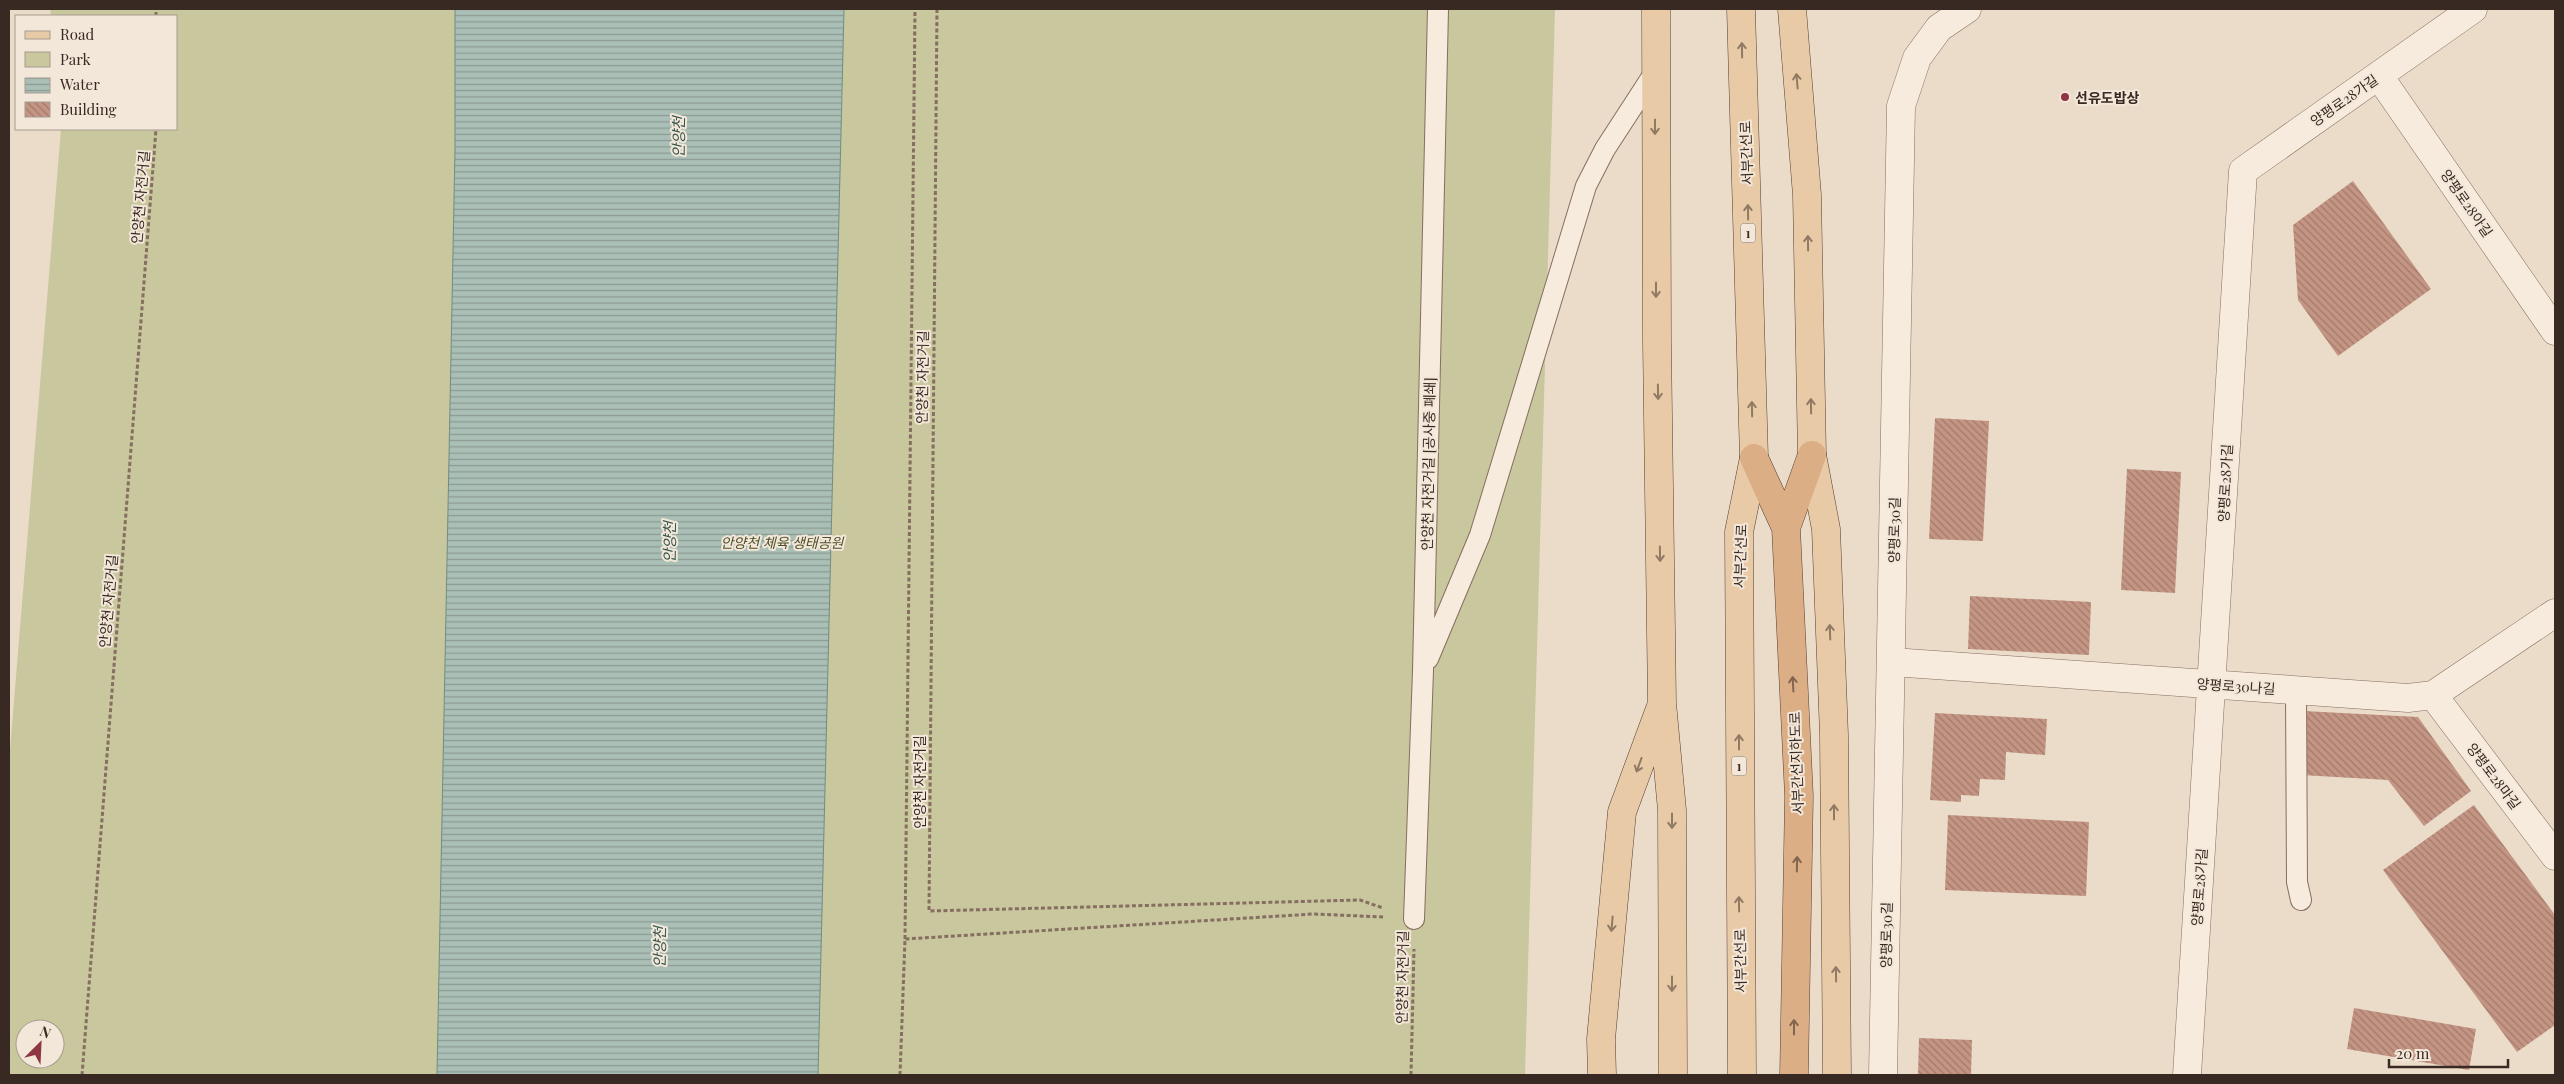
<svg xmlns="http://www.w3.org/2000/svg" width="2564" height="1084" font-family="'Playfair Display','Noto Sans KR',serif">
  <defs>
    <pattern id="water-rules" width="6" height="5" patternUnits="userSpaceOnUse" patternTransform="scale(1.25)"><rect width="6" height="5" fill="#aabfb6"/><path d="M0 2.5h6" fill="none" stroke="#8b9b94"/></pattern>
    <pattern id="building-back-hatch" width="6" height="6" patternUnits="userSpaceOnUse" patternTransform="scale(1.25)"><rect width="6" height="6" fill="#c59584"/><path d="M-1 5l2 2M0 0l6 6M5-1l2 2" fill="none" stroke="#a17a6c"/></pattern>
  </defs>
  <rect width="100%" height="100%" fill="#ebdcca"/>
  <!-- park -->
  <path fill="#c8c79e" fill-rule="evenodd" d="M50,9H1555L1525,1075H9V762L61,129H176V16H51ZM25,1029H55V1059H25Z"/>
  <!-- water -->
  <path fill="url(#water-rules)" stroke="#718d82" d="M455,9H844L818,1075H437L455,149Z"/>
  <!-- building -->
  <path fill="url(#building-back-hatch)" d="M2353,181L2431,289L2338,356L2298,300L2293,225Z
    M1935,418L1989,421L1983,541L1929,539Z
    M2127,469L2181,472L2175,593L2121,590Z
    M1970,596L2091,602L2089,655L1968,649Z
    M2304,711L2418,717L2471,791L2424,826L2388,780L2301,775Z
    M1935,713L2047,719L2045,755L2006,752L2005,780L1980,779L1979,796L1961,795V802L1930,800Z
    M2474,805L2555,915V1025L2517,1052L2383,870Z
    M1948,815L2089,822L2086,896L1945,890Z
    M2354,1008L2476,1029L2469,1070L2347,1049Z
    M1919,1038L1972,1040L1971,1075H1918Z"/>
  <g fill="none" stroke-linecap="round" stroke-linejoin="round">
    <defs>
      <path id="service" d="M1428,659L1480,535L1586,186L1605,149L1655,72
        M2296,690L2297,882L2301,900
        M1414,919L1423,671L1438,9"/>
      <path id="minor" d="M2379,76L2555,331
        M1892,662L2408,698L2433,695L2555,613
        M2433,695L2555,856
        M1883,1075L1901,106L1917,58L1939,28L1967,9
        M2187,1075L2243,171L2473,9"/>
      <path id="primary" d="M1656,9L1657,343L1662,703L1672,810L1673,1075
        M1741,9L1754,458L1739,532L1742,1075
        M1792,9L1807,195L1812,455L1826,529L1834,735L1837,1075
        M1602,1075L1601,1039L1622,812L1660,709"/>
      <path id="trunk" d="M1754,458L1786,528L1799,796L1794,1075
        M1786,528L1812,455"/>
    </defs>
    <!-- service casing -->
    <use href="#service" stroke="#866e60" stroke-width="22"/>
    <!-- minor casing -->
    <use href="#minor" stroke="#866e60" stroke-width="29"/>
    <!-- primary casing -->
    <use href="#primary" stroke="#543e33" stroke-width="29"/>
    <!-- trunk casing -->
    <use href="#trunk" stroke="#543e33" stroke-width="29"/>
    <!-- path -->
    <path stroke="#866e60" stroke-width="3" stroke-dasharray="4 2.5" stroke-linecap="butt" d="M937,9L929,911L1360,900L1383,908
      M156,16V9
      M905,939L915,9
      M82,1075L156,129
      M900,1075L905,939L1313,914L1384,917
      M1411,1075L1414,949"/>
    <!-- service -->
    <use href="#service" stroke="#f6ebdc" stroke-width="20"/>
    <!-- minor -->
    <use href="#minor" stroke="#f6ebdc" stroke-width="28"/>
    <!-- primary -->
    <use href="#primary" stroke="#e9caa6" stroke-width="28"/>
    <!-- trunk -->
    <use href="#trunk" stroke="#dcae85" stroke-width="28"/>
  </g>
  <!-- one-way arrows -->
  <defs><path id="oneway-shaft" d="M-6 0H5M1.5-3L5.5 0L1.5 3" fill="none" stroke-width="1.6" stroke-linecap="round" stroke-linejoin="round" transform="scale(1.25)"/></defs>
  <g stroke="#907a64">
    <use href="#oneway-shaft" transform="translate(1742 50) rotate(-91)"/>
    <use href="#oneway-shaft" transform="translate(1797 81) rotate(-95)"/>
    <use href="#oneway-shaft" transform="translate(1655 127) rotate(90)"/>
    <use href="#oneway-shaft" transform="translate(1748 212) rotate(-91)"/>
    <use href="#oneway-shaft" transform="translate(1808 243) rotate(-91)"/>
    <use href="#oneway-shaft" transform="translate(1656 290) rotate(90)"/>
    <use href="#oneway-shaft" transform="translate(1658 392) rotate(89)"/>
    <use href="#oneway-shaft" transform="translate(1811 406) rotate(-91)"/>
    <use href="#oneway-shaft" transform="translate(1752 409) rotate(-91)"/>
    <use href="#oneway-shaft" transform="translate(1660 554) rotate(89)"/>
    <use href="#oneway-shaft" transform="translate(1830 632) rotate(-92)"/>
    <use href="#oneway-shaft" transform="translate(1739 742) rotate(-90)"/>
    <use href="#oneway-shaft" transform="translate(1639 765) rotate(110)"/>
    <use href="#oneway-shaft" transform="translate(1834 812) rotate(-90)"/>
    <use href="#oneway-shaft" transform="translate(1672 821) rotate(90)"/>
    <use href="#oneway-shaft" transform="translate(1739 904) rotate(-91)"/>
    <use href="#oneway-shaft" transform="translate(1612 924) rotate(95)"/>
    <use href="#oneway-shaft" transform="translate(1836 974) rotate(-91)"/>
    <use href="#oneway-shaft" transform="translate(1672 984) rotate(90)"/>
  </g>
  <g stroke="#82654f">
    <use href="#oneway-shaft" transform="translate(1793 684) rotate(-93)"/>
    <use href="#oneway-shaft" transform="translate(1797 864) rotate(-89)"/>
    <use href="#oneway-shaft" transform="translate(1794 1027) rotate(-90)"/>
  </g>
  <!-- markers -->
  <circle fill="#8f3644" stroke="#f3e7d9" stroke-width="2" cx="2065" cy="97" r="5"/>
  <g text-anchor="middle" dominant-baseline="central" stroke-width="4" stroke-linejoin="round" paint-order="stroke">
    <!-- shield labels -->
    <g fill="#f3e7d9" stroke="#706259" stroke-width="1">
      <rect x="1740.5" y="223.5" width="15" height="19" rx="4"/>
      <rect x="1731.5" y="756.5" width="15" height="19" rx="4"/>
    </g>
    <g font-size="12" font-weight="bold" fill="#382922">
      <text x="1748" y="233">1</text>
      <text x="1739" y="766">1</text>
    </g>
    <!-- poi labels -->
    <g font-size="14" font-weight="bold" fill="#382922" stroke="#f3e7d9" text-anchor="start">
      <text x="2075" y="97">선유도밥상</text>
    </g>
    <!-- street labels -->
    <g font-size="14" fill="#382922" stroke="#f3e7d9">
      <text transform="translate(2344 100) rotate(-35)">양평로28가길</text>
      <text transform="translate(1746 153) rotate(-92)">서부간선로</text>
      <text transform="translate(140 197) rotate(-85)">안양천 자전거길</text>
      <text transform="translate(2467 203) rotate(55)">양평로28아길</text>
      <text transform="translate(922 377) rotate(-89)">안양천 자전거길</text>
      <text transform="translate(1428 464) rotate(-89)">안양천 자전거길 [공사중 폐쇄]</text>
      <text transform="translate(2225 483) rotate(-87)">양평로28가길</text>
      <text transform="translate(1894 530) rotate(-89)">양평로30길</text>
      <text transform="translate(1740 556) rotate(-88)">서부간선로</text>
      <text transform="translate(108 601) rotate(-85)">안양천 자전거길</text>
      <text transform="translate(2236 686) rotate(4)">양평로30나길</text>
      <text transform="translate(1796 763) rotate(-92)">서부간선지하도로</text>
      <text transform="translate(2494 776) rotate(53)">양평로28마길</text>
      <text transform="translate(919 782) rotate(-90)">안양천 자전거길</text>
      <text transform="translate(2199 887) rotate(-86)">양평로28가길</text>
      <text transform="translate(1886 935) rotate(-89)">양평로30길</text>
      <text transform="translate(1740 961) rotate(-91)">서부간선로</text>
      <text transform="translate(1402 977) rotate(-89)">안양천 자전거길</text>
    </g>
    <!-- park labels -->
    <g font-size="14" font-style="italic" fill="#4e522a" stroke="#f3e7d9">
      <text x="782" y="542">안양천 체육 생태공원</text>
    </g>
    <!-- water labels -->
    <g font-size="15" font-style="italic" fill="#33564e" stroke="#f3e7d9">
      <text transform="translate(678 137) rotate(-89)">안양천</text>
      <text transform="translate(669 542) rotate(-89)">안양천</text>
      <text transform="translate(659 947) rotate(-89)">안양천</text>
    </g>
  </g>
  <!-- border -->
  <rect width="2564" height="1084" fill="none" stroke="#382922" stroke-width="20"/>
  <!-- legend -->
  <rect x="15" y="15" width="162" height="115" fill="#f3e7d9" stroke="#a89b90"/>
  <rect x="25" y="31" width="25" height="8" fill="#e9caa6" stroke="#a89b90"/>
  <text x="60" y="40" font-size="15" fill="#382922">Road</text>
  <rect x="25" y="52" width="25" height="15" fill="#c8c79e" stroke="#a89b90"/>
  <text x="60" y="65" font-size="15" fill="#382922">Park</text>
  <rect x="25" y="78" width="25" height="15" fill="url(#water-rules)" stroke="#a89b90"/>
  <text x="60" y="90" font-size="15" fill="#382922">Water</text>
  <rect x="25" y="102" width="25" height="15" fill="url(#building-back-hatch)" stroke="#a89b90"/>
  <text x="60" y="115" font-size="15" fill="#382922">Building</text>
  <!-- north arrow -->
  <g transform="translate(40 1044) rotate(24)"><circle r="24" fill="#f3e7d9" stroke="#a89b90"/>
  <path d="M0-4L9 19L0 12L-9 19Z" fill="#8f3644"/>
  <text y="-8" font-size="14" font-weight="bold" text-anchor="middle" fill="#382922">N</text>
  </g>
  <!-- scale -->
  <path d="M2389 1059v8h119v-8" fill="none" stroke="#382922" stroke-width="2.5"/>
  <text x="2396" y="1059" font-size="15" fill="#382922" stroke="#f3e7d9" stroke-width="4" paint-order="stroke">20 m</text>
</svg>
